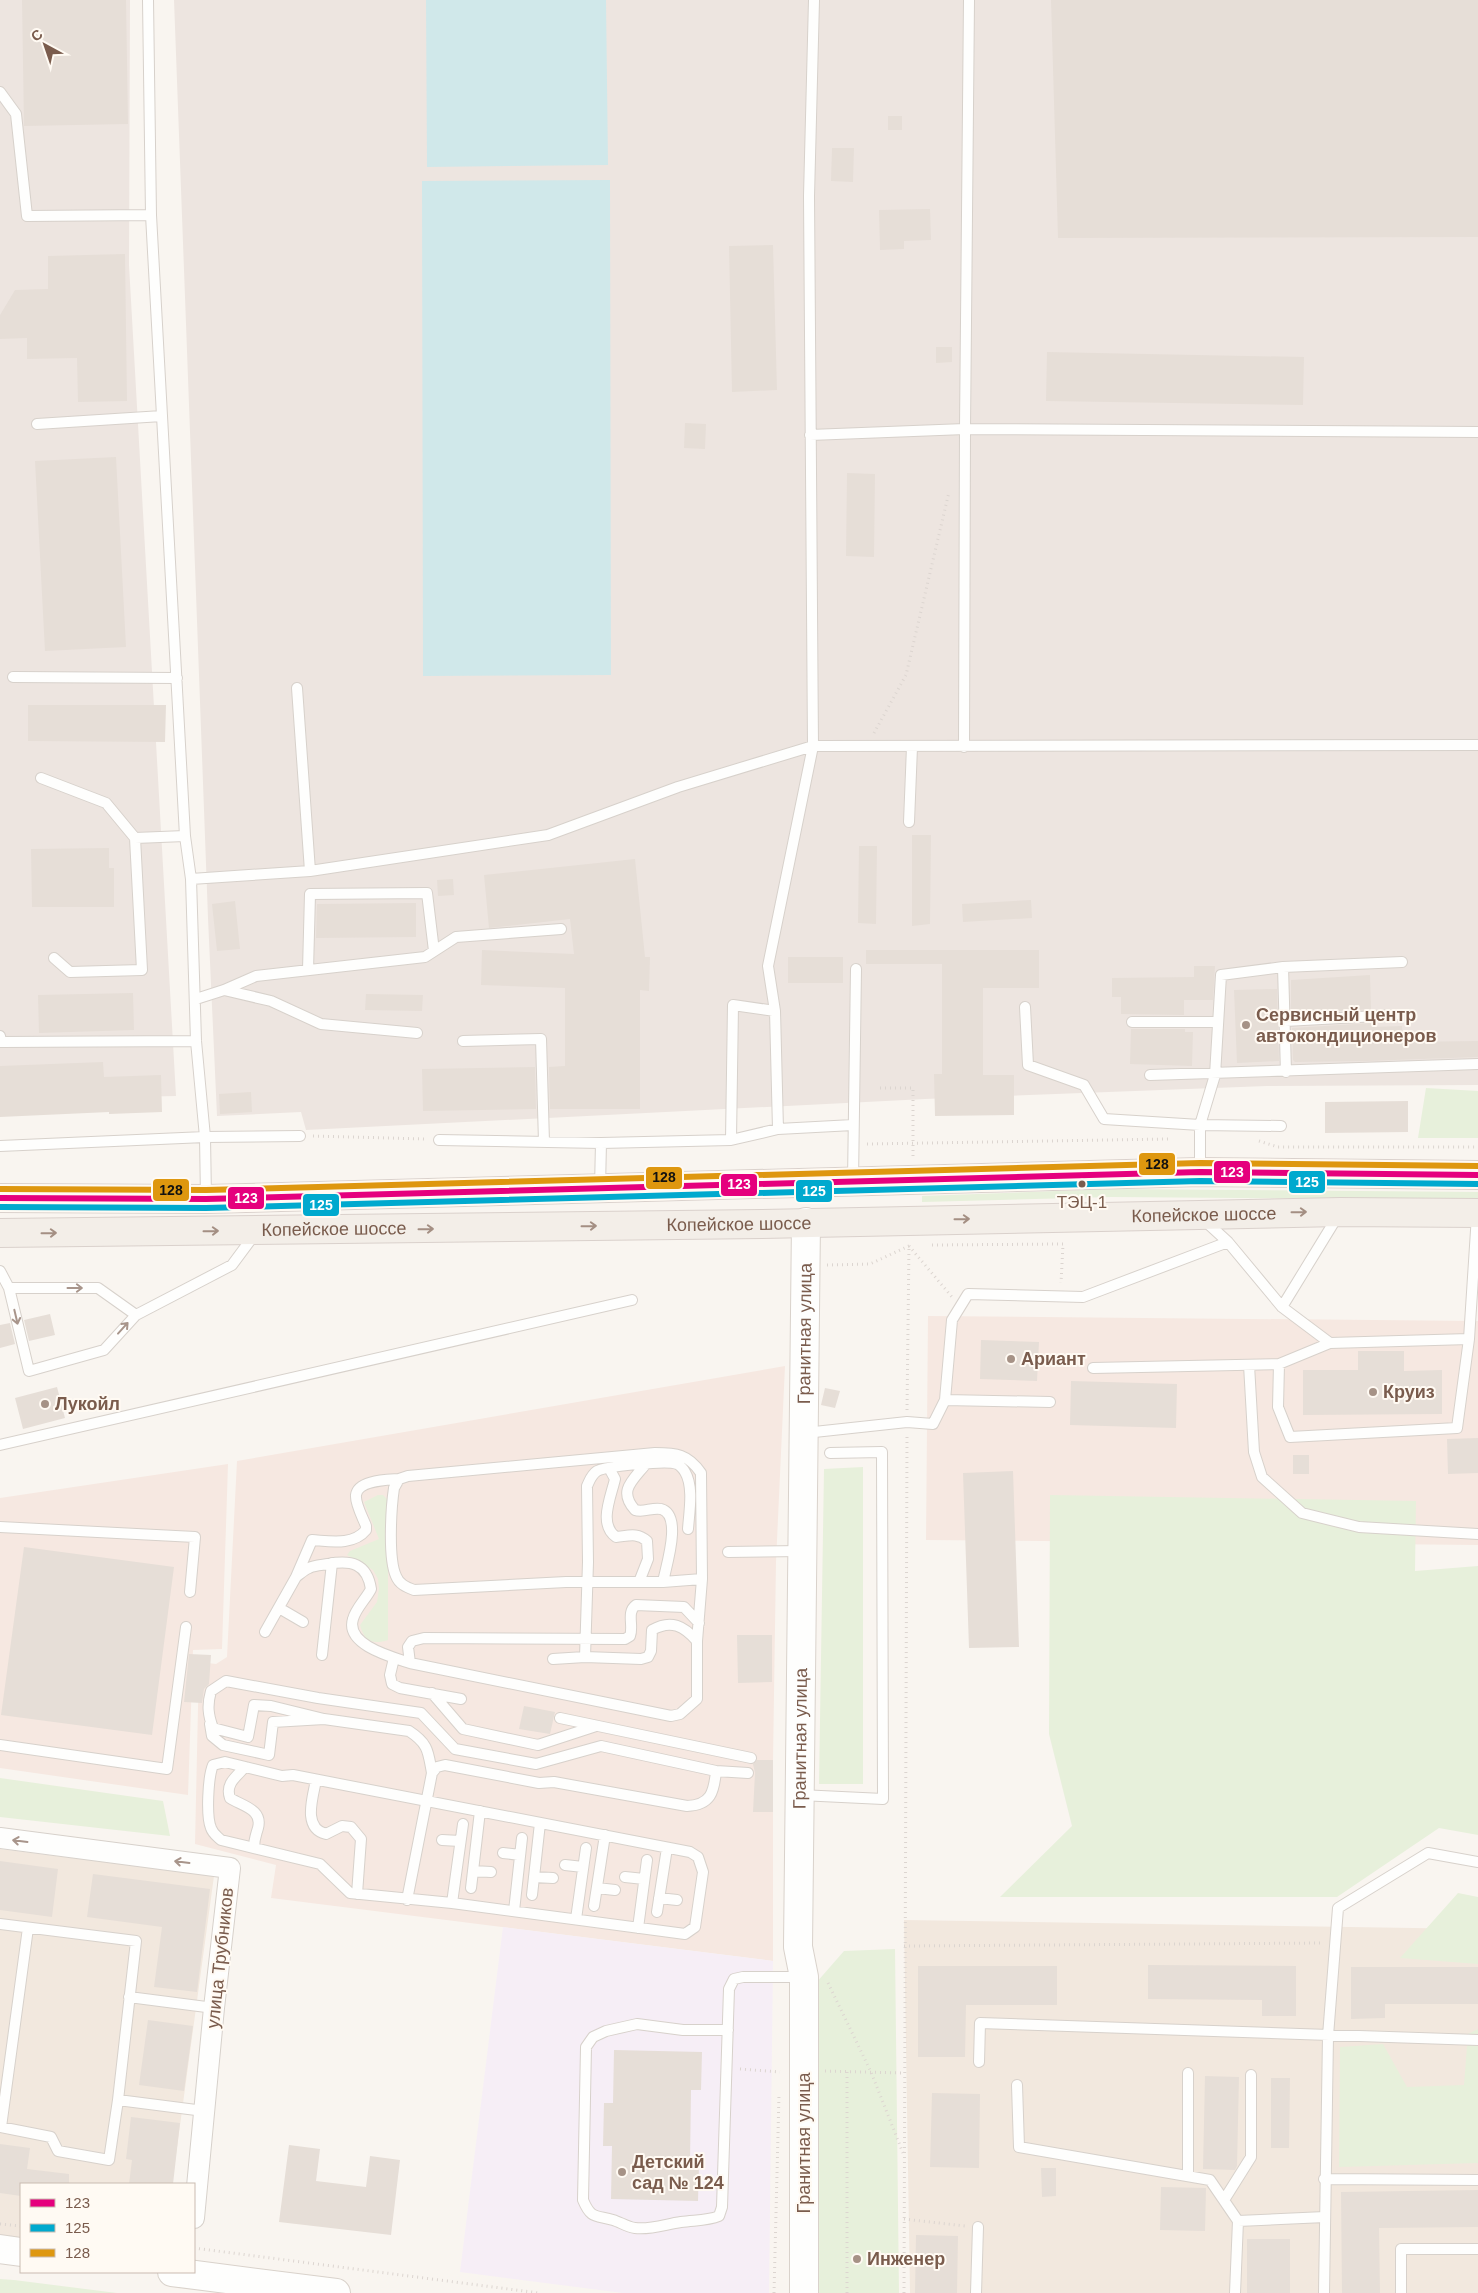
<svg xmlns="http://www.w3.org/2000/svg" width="1478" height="2293" font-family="Arial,sans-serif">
  <rect width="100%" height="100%" fill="#f9f5f0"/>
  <!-- residential -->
  <path fill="#f2e8de" d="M0,1849L214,1876L172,2184H21V2239L0,2237Z
    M904,1920L1478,1929V2293H910Z"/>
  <!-- commercial -->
  <path fill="#f6e8e1" d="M928,1316L1478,1321V1545L926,1540Z
    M785,1366L776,1562L773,1760V1961L271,1898L276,1865L195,1844L199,1662L216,1664L227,1657L237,1461Z
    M228,1464L222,1649L193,1650L188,1795L0,1768V1498Z"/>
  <!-- industrial -->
  <path fill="#ede5e0" d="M0,0H130L129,265L176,1096L0,1100Z
    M174,0H1478V1085L1267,1086L925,1099L306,1130L301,1112L217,1116L208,918Z"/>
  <!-- education -->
  <path fill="#f6eef6" d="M503,1927L773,1961L769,2293H623L460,2272Z"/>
  <!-- green -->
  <path fill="#e7f0db" d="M1426,1088L1478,1091V1138H1418Z
    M1111,1189L1478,1192V1200L1111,1197L922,1202V1196Z
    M863,1467V1784H819L824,1469Z
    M378,1495H383L388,1500V1640C372,1645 364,1641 360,1625L377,1602L379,1589L378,1579L373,1570L347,1555L350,1551L379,1539L364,1502Z
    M1050,1495L1416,1501L1415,1571L1478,1566V1835L1439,1828L1337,1897H1000L1072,1826L1049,1734Z
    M0,1778L163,1801L170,1836L0,1817Z
    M1458,1893L1478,1897V1964L1400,1958Z
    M895,1949L899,2293H816V1983L844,1951Z
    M1478,2029V2163L1339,2167L1340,2047L1383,2044L1407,2087L1464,2085L1468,2034Z
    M0,2279L14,2280L117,2293H0Z"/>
  <!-- water -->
  <path fill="#d0e8ea" d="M426,0H606L608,165L427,167Z
    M610,180L611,675L423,676L422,181Z"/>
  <!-- building -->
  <path fill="#e6ded7" d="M22,0H126L128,124L24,126Z
    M1051,0H1478V237L1058,238Z
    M888,116H902V130H888Z
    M832,148H854L853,182L831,181Z
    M930,209L931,240L904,241V249L880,250L879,210Z
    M773,245L777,390L732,392L729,246Z
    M125,254L127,401L78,402L77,358L27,359V338L0,339V315L15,290L48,289V256Z
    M936,347H952V362L936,363Z
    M1047,352L1304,357L1303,405L1046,401Z
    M685,423L706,424L705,449L684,448Z
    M116,457L126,647L45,651L35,461Z
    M847,473L875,474L874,557L846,556Z
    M28,705H166L165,742L28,741Z
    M912,835H931L930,924L912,926Z
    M859,846H877L876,924L858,923Z
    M109,848V868H114V907H32L31,849Z
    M635,859L645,957H650L649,991L640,990V1109H550L549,1067L565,1066V988L481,985L482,950L574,954L570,919L489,928L484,875Z
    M453,879L454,895L438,896L437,880Z
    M1031,900L1032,918L963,922L962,904Z
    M235,901L240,949L217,951L212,904Z
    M416,903V937L316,938L317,904Z
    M866,950H1039V988H983V1075H1014V1115L935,1116L934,1074H942V964H866Z
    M788,957H843V983H788Z
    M1194,966H1215L1213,1000H1184V1015L1121,1014V997H1112V978L1194,977Z
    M1370,975L1371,1009L1291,1014V980Z
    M1277,989L1279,1061L1237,1063L1234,990Z
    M133,993L134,1030L39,1033L38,995Z
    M366,994L423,995L422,1011L365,1010Z
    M1372,1023V1027L1402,1026L1403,1042L1478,1041V1057L1367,1061L1295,1062L1293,1060L1292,1028Z
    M1131,1029H1185V1032H1193L1192,1066L1130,1064Z
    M103,1062L104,1077L161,1075L162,1112L109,1114V1112L0,1117V1066Z
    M535,1067L536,1109L423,1111L422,1069Z
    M251,1092L252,1112L220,1114L219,1094Z
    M1408,1101V1132L1325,1133V1102Z
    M50,1314L55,1335L29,1341L24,1320Z
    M10,1323L15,1344L0,1348V1325Z
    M981,1340L1039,1342L1037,1381L980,1379Z
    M1358,1351H1404V1371L1442,1370V1414L1303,1415V1370H1358Z
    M1071,1381L1177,1384L1176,1428L1070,1425Z
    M57,1387L65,1418L23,1429L15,1398Z
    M825,1388L840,1391L835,1408L821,1405Z
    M1478,1438V1473L1448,1474L1447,1439Z
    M1293,1455H1309V1474H1293Z
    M1013,1471L1019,1647L969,1648L963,1473Z
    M24,1547L174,1567L152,1735L1,1715Z
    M737,1635H772V1682L738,1683Z
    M189,1654L211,1655L209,1684L204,1689L202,1703L184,1702Z
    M524,1706L555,1712L550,1734L519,1729Z
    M757,1760H773V1812H753L755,1773L753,1764Z
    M0,1861L58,1869L52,1917L0,1910Z
    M93,1874L210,1889L197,1992L154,1987L162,1927L87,1917Z
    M1148,1965L1296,1966V2016H1262V2000L1148,1999Z
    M918,1966H1057V2005H966L965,2057H918Z
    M1351,1967H1478V2004H1385V2018L1351,2019Z
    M148,2020L193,2026L184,2091L139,2085Z
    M614,2050L702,2052L701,2090H691L690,2163L699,2164L698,2201L611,2199L612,2146H603L604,2103H613Z
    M1205,2076L1239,2077L1237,2166L1235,2170L1203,2169Z
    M1271,2078H1290L1289,2148H1271Z
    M932,2093L980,2094L979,2168L930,2167Z
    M131,2117L180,2123L173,2184H129L132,2160L126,2159Z
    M0,2144L30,2148L27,2169L69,2174V2184H21V2196L0,2193Z
    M289,2145L320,2149L316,2181L366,2187L370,2156L400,2160L391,2235L279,2222Z
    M1041,2168H1056V2196L1042,2197Z
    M1161,2187L1206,2188L1205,2231L1160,2230Z
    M1478,2190V2227L1379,2228L1380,2293H1342L1341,2192Z
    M916,2235L958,2236L957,2293H915Z
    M1247,2239H1290V2293H1247Z"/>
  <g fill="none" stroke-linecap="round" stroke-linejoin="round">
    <defs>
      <path id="lane" d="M148,0L151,215L185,836L191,879L196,1041L205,1137L206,1198
        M0,92L16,114L27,216L151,215
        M37,424L162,416
        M810,435L965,429L1478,432
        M13,677L177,678
        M297,688L310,871
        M964,747L965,429L969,0
        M41,778L106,803L135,838L142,970L70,972L54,958
        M909,822L912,747
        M135,838L185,836
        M191,879L310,871L548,835L678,787L813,746L1478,745
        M1283,967L1286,1072
        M308,970L310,894L427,893L434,951
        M224,990L271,1001L321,1024L417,1033
        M196,999L224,990L256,976L425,957L456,937L561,929
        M1025,1007L1028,1065L1084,1085L1104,1119L1200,1125L1281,1126
        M1285,1021L1395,1015
        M1132,1022H1218
        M0,1036L1,1042L196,1041
        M463,1041L541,1039L544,1142
        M1150,1075L1478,1064
        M778,1129L775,1011L768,966L813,746L809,196L814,0
        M439,1140L601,1143L731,1140L778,1129L853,1125
        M731,1140L733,1005L775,1011
        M0,1146L205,1137L300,1136
        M1200,1171V1125L1215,1075L1221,975L1283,967L1402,962
        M853,1181L856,969
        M600,1187L601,1143
        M1204,1220L1228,1242L1282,1307L1330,1343L1469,1339L1477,1215
        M0,1271L9,1288L29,1371L104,1350L136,1315L232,1265L255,1234
        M9,1288H98L136,1315
        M1282,1307L1339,1214
        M1279,1364L1278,1407L1290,1437L1457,1428L1469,1339
        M1249,1365L1254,1452L1262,1477L1302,1513L1359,1527L1478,1534
        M1093,1368L1279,1364L1330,1343
        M945,1400L1050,1402
        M805,1433L907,1422L933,1424L945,1400L952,1320L968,1294L1083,1297L1228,1242
        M0,1445L632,1300
        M645,1465C632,1481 618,1491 635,1510C644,1513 652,1507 661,1509C683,1515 666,1566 663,1582
        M609,1468L615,1479C611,1497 598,1524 616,1537C628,1536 637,1532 647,1541L648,1559L639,1582
        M0,1527L195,1537L190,1592
        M728,1552L802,1551
        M296,1577C300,1574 304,1570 309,1568C314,1565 322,1565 328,1564C351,1560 367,1563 371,1589C366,1599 356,1608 353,1619C345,1645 392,1657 410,1663L671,1716L680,1714L697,1699V1641L702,1579L701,1473C688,1454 676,1453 655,1453L408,1476L399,1479L394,1488C391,1508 388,1559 396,1576C399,1584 406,1587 414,1590L566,1582H663L702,1579
        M279,1608L303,1622
        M265,1632L296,1577L312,1540C329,1541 353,1546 366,1530V1526C363,1518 355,1504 356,1495C358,1480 387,1480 399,1479
        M322,1655L332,1563
        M585,1657L588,1562L587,1486C590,1480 591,1475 597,1471C607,1466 667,1460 677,1464C680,1465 684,1470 685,1472C694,1487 689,1513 688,1529
        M394,1658L390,1675L392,1684L400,1688L461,1699
        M553,1659L585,1657L641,1659L648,1657L651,1651L652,1630C671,1619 684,1626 697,1641
        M410,1663L408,1647L412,1641L424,1638L625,1639L630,1636C634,1626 626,1612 636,1605L684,1607L699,1623
        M432,1693L463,1729L538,1745L596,1726
        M560,1718L751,1758
        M324,1719L271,1706L254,1705L248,1737L213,1728C208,1715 207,1705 211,1691L226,1681L318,1698L421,1713L455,1749L536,1764L601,1746L716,1771L748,1773
        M210,1724L212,1736L223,1745L269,1755L273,1722L324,1719L409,1731C429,1744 428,1752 432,1773
        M0,1745L167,1769L186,1627
        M225,1762L282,1776L293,1775L690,1852L698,1857L703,1872L695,1927L685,1934L452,1903L350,1893L320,1864L221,1840C217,1836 213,1834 211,1828C206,1816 208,1777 213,1765Z
        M245,1767C236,1777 225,1784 230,1798C242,1806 263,1809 258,1828C256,1835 254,1839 254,1848
        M316,1780C313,1797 302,1828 326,1834L342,1826L351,1827L361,1839L357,1894
        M800,1795L883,1799L882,1452L830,1453
        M442,1840L460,1841
        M503,1853L520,1855
        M565,1865L583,1867
        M473,1871L491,1872
        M534,1877L553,1878
        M625,1877L644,1879
        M471,1888L480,1811
        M597,1888L615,1890
        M532,1895L540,1823
        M659,1898L677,1900
        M407,1900L432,1773L437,1767L445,1765L539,1783L554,1782L687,1806C711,1805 714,1792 716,1771
        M452,1903L463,1824
        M594,1906L605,1835
        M514,1911L522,1838
        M657,1912L667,1848
        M576,1919L586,1848
        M0,1924L136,1941L118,2100L109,2160L58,2151L51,2137L0,2127
        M638,1928L647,1860
        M129,1997L214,2008
        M728,2030H683L637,2024L606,2031L593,2037L586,2047L583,2200C591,2219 595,2215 613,2220C620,2222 627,2227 635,2228C651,2230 666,2224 681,2222C695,2220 707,2221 719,2216L722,2207L729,1989L734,1979L743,1977H802
        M979,2062L980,2023L1478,2040
        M1017,2085L1019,2147L1210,2180L1238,2221
        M118,2100L204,2111
        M1,2127L28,1928
        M1188,2176V2073
        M1324,2179L1478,2180
        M1224,2200L1251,2157V2075
        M976,2293L978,2227
        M1235,2293L1238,2221L1325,2217
        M1324,2293L1328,2036L1338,1908L1428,1853L1478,1862
        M1401,2293V2249H1478"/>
      <path id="street" d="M0,1838L230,1868L214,2008L194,2218"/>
      <g id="secondary">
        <path d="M0,2249L21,2252"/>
        <path d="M172,2272L336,2293"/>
        <path id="s1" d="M804,2293V1977L798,1947L806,1222"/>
      </g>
      <g id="primary">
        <path d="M0,1198L206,1199L1200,1172L1478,1175"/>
        <path id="s2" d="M0,1233L762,1224L1340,1212L1478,1213"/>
      </g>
    </defs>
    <!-- lane casing -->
    <use href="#lane" stroke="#d7d1cb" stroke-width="12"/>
    <!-- street casing -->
    <use href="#street" stroke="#d7d1cb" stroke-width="22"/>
    <!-- secondary casing -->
    <use href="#secondary" stroke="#d9d2cb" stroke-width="30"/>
    <!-- primary casing -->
    <use href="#primary" stroke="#dad1cc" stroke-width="30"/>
    <!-- path -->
    <path stroke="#dcd5d0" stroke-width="3" stroke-dasharray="1 4" stroke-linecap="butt" d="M874,733L906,675L949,492
      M880,1088H913V1159
      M313,1136L426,1139
      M1259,1141L1278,1147H1478
      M867,1144L1168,1139
      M932,1245L1063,1244L1061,1283
      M909,1246L952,1297
      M827,1265L870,1264L911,1245
      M907,1410L909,1245
      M904,1946L1323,1943
      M828,1983L871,2072L903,2153
      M740,2069L780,2072
      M825,2071L904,2073
      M904,2219L965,2226
      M0,2224L21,2226
      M194,2248L539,2293
      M774,2293L779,2094
      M847,2293V2072
      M904,2293L907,1436"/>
    <!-- lane -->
    <use href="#lane" stroke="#fefefd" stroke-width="10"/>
    <!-- street -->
    <use href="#street" stroke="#fefefd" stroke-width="20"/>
    <!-- secondary -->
    <use href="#secondary" stroke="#fefefd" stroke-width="28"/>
    <!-- primary -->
    <use href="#primary" stroke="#f3eee8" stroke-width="28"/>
    <defs>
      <path id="bus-1" d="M0,1198L206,1199L1200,1172L1478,1175"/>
      <path id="bus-2" d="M0,1207L206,1208L1200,1181L1478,1184"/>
      <path id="bus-3" d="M0,1189L206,1190L1200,1163L1478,1166"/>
    </defs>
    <!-- bus-1 casing -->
    <use href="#bus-1" stroke="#fffaf3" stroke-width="10"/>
    <!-- bus-2 casing -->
    <use href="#bus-2" stroke="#fffaf3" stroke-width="10"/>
    <!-- bus-3 casing -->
    <use href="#bus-3" stroke="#fffaf3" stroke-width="10"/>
    <!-- bus-1 -->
    <use href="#bus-1" stroke="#e5007d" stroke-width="6"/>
    <!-- bus-2 -->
    <use href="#bus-2" stroke="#00a9ce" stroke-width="6"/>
    <!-- bus-3 -->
    <use href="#bus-3" stroke="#de970f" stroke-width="6"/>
  </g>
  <!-- one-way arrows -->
  <defs><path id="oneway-shaft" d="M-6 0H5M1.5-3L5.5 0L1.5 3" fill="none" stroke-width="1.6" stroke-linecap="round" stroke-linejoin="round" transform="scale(1.25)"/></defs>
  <g stroke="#a48f83">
    <use href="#oneway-shaft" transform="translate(1299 1212) rotate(-1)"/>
    <use href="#oneway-shaft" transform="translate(962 1219) rotate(-1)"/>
    <use href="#oneway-shaft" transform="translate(589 1226) rotate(-1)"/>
    <use href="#oneway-shaft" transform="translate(426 1229) rotate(-1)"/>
    <use href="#oneway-shaft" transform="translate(211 1231) rotate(-1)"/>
    <use href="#oneway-shaft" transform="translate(49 1233) rotate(-1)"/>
  </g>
  <g stroke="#a8958b">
    <use href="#oneway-shaft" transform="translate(75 1288)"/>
    <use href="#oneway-shaft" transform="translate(16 1317) rotate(77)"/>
    <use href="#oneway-shaft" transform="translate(123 1328) rotate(-48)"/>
    <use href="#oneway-shaft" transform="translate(20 1841) rotate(-173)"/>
    <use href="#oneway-shaft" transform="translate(182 1862) rotate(-173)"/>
  </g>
  <!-- markers -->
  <g fill="#a69286" stroke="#fffaf3" stroke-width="2">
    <circle cx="1246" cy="1025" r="5"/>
    <circle cx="1011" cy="1359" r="5"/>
    <circle cx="1373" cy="1392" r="5"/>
    <circle cx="45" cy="1404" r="5"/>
    <circle cx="622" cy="2172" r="5"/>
    <circle cx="857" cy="2259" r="5"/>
  </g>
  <circle fill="#7a5c4d" stroke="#fffaf3" stroke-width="2" cx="1082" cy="1184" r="4.5"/>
  <g text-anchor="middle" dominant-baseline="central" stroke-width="4" stroke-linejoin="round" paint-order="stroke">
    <!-- bus labels -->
    <g font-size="17" fill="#7a5c4d" stroke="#fffaf3">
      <text x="1082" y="1202">ТЭЦ-1</text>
    </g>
    <!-- poi labels -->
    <g font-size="18" font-weight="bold" fill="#7a5c4d" stroke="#fffaf3" text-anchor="start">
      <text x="1256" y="1015">Сервисный центр<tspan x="1256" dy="21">автокондиционеров</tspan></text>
      <text x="1021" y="1359">Ариант</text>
      <text x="1383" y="1392">Круиз</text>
      <text x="55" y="1404">Лукойл</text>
      <text x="632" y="2162">Детский<tspan x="632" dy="21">сад № 124</tspan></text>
      <text x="867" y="2259">Инженер</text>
    </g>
    <!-- street labels -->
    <g font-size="18" fill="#7a5c4d" stroke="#fffaf3">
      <text stroke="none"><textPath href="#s2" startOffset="1204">Копейское шоссе</textPath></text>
      <text stroke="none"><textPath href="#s2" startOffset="739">Копейское шоссе</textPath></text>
      <text stroke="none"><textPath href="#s2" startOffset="334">Копейское шоссе</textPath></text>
      <text stroke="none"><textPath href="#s1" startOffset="960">Гранитная улица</textPath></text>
      <text stroke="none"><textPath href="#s1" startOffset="555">Гранитная улица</textPath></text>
      <text transform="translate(220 1958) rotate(-84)">улица Трубников</text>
      <text transform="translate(804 2143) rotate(-90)">Гранитная улица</text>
    </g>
  </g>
  <g stroke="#fffaf3" stroke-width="2">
    <rect x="1138" y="1152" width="38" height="24" rx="5" fill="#de970f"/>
    <rect x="1213" y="1160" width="38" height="24" rx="5" fill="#e5007d"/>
    <rect x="645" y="1166" width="38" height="24" rx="5" fill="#de970f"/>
    <rect x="1288" y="1170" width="38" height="24" rx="5" fill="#00a9ce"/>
    <rect x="720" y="1173" width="38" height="24" rx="5" fill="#e5007d"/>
    <rect x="152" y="1178" width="38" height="24" rx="5" fill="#de970f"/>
    <rect x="795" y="1179" width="38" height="24" rx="5" fill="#00a9ce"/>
    <rect x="227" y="1186" width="38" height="24" rx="5" fill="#e5007d"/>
    <rect x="302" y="1193" width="38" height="24" rx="5" fill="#00a9ce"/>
  </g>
  <g font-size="14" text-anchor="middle" font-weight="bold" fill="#fff">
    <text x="1232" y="1177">123</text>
    <text x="1307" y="1187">125</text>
    <text x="739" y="1189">123</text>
    <text x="814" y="1196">125</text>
    <text x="246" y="1203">123</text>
    <text x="321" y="1210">125</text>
  </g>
  <g font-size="14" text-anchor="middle" font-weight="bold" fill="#111">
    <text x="1157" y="1169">128</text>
    <text x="664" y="1182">128</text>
    <text x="171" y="1195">128</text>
  </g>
  <!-- legend -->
  <rect x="20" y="2183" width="175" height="90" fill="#fffaf3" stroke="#cabbb1"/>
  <rect x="30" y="2199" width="25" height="8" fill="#e5007d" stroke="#cabbb1"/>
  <text x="65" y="2208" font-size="15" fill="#7a5c4d">123</text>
  <rect x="30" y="2224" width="25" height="8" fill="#00a9ce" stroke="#cabbb1"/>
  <text x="65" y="2233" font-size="15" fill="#7a5c4d">125</text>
  <rect x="30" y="2249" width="25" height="8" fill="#de970f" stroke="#cabbb1"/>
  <text x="65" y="2258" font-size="15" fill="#7a5c4d">128</text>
  <!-- north arrow -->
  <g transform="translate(45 45) rotate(320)" stroke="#fffaf3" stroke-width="4" paint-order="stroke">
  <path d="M0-4L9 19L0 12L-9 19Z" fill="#7a5c4d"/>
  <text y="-8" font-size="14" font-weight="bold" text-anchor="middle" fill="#7a5c4d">С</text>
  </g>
</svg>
